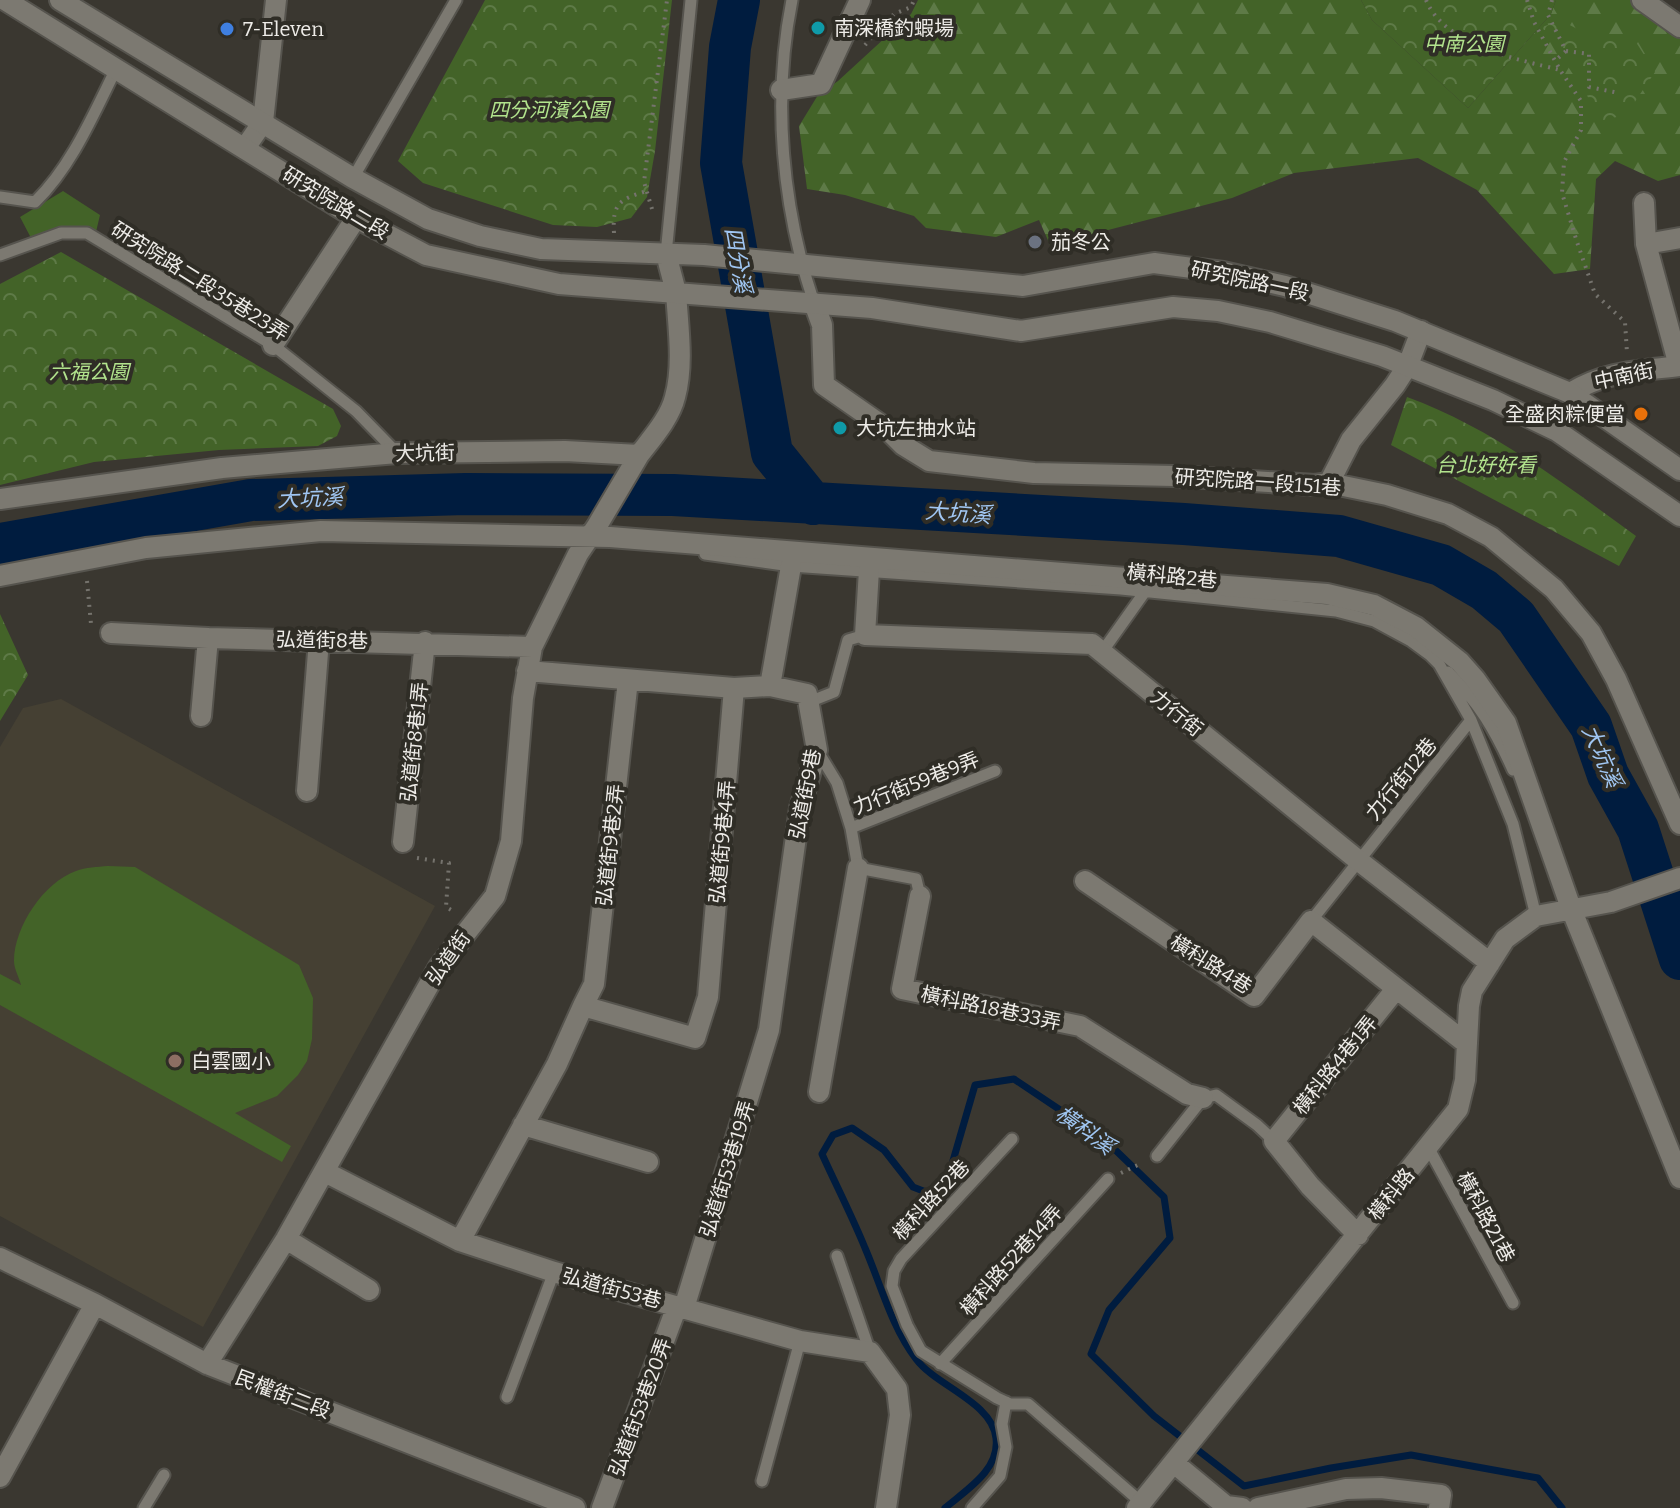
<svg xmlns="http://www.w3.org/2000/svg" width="1680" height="1508" font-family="Bitter,'Noto Sans TC',serif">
  <defs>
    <pattern id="forest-firs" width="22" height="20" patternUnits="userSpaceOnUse" patternTransform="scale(2)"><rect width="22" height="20" fill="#436328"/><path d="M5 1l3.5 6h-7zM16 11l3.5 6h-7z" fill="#5e7a47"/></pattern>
    <pattern id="park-crowns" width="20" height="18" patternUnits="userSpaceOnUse" patternTransform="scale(2)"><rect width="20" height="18" fill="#436328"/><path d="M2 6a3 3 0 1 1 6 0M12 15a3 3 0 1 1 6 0" fill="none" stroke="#5e7a47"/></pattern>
  </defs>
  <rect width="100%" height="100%" fill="#3a3730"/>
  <!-- built -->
  <path fill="#454033" d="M61,699L435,906L203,1327L0,1216V747L23,708Z"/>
  <!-- green -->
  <path fill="#436328" d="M63,191L100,215L96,232L75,227L31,238L20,217Z
    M108,866L135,867L299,965L313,998L312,1039L307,1061L298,1075L277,1096L235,1113L291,1146L282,1162L0,1005V974L21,985C19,977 14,969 14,961C14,927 44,882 76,871C86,867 97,867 108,866Z"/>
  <!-- forest -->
  <path fill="url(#forest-firs)" d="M918,0H1361L1372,20L1468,108L1551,14L1556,0H1634L1680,36V175L1658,181L1615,161L1596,179L1590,269L1554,274L1477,190L1418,158L1294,173L1232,198L1050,245L1039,220L996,237L926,228L914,216L845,195L807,189L799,126L818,95L838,81L911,14Z"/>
  <!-- park -->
  <path fill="url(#park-crowns)" d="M485,0H672L655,151L647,197L631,218L597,227L553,225L423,183L398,161Z
    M1361,0H1556L1551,14L1468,108L1372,20Z
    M1553,16L1594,38L1634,39L1655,72L1626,115L1603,120L1542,27L1548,25L1547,20Z
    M61,252L333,409L341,426L337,436L318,446L219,450L94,462L0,485V284Z
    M1407,397C1492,428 1564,484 1636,536L1619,566L1391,445Z
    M0,614L28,675L0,721Z"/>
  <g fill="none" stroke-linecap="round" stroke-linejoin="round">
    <!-- stream -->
    <path stroke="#001c3f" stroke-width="7" d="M945,1508C966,1490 1000,1470 996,1438C992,1402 936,1386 916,1359C891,1326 881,1285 865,1248C852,1216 836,1185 822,1154L833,1135L852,1128L884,1150L913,1187L931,1194L948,1178L975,1085L1014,1079L1105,1140L1164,1197L1170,1238L1109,1310L1091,1354L1154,1416L1244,1486L1331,1468L1411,1455L1538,1478L1562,1508"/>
    <!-- river -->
    <path stroke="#001c3f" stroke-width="42" d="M739,0L730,47L721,163L772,453L813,504
      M0,544L251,500L466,494L673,495L1184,524L1339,536L1441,565L1484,590L1516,617L1591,726L1608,775L1638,829L1680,959"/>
    <defs>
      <path id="lane" d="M792,0C772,100 782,207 814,303
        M353,178L456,0
        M0,197L35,202C72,166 94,113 117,67
        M666,254L691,0
        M0,255L61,233H87L273,345L356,411L396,452
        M705,554L791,566L1121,589L1336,611L1374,621L1411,641L1430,655L1439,664L1471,720L1513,824L1536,916
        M1102,652L1144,593
        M1448,672C1478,701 1496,732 1513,770
        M809,702L834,692L848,640L865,635
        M817,750L837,783L851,828L858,868L916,879L920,896
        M851,828L995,771
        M1311,921L1471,720
        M1012,1139L901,1259L894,1271L892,1286L907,1325L921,1351L997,1398L1010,1404H1028L1142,1503
        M1428,1147L1513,1303
        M1157,1156L1203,1098L1216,1095L1257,1125L1274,1141
        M837,1256L870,1352
        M940,1364L1108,1179
        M507,1397L554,1272
        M762,1481L800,1341
        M144,1508L164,1475
        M972,1508L1000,1476L1006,1447L1002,1424L1006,1402"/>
      <path id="street" d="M1642,0L1680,27
        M781,90L821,84L860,0
        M245,148L263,122L276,0
        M1644,203L1646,244L1680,238
        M1646,244L1679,366
        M814,303L822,325L824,385L887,429L903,445L929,461L1034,473L1174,476L1315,485L1329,483L1387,495L1448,514L1491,537L1554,589L1591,633L1616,679L1680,824
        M273,345L356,218
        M1570,393C1606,371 1639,371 1680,366
        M1329,483L1351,440L1395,385L1408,365L1421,331
        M0,499L222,468L397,453L565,451L639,455C652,438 670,418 675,397C684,364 678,326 676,292
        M869,570L865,635L1092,644L1359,861L1490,963
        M0,576L146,548L321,531L610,537L1327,594L1374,605L1416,627L1460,662L1475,679L1506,723L1572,911L1680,1178
        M111,633L208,638L532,647
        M527,671L734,688L770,686L807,694L817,750L800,808L769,1030L684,1308
        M770,686L791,566
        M201,716L208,638
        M307,791L319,640
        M403,842L425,642
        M1085,881L1254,996L1311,921L1467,1044
        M920,896L902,989L1080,1026L1187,1094L1203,1098
        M583,1006L594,984L628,680
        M819,1092L858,868
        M523,1125L648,1162
        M325,1172L460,1241L554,1272L800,1341L870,1352L897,1389L900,1415L886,1508
        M1358,1235L1310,1186L1274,1141L1396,989
        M286,1239L369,1290
        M460,1241L557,1064L583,1006L695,1038L708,997L734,688
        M0,1258L95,1304L207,1364L575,1508
        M207,1364L286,1239L439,967L495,896L511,841L523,698L532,647L578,554L597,526L639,455
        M1174,1463L1226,1506L1242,1508
        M0,1477L95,1304
        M602,1508L677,1306
        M1137,1508L1458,1109L1465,1080L1469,1006L1472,991L1505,939L1536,916L1611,902L1680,878
        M1258,1508L1346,1489L1381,1488L1441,1495L1439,1508"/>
      <path id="secondary" d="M5,0L356,218L426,255L559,284L872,308L1021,331L1173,307L1218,311L1270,322L1382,356L1493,400L1557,431L1680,516
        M60,0L353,178L428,219L480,236L541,249L704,255L1023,286L1154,263L1223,272L1285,286L1395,321L1570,393L1680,470
        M666,254L676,292"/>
    </defs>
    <!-- lane casing -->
    <use href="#lane" stroke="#56544e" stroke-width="15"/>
    <!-- street casing -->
    <use href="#street" stroke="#56544e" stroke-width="24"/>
    <!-- secondary casing -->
    <use href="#secondary" stroke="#56544e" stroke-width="24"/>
    <!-- path -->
    <path stroke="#75736d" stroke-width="4" stroke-dasharray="2 6" stroke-linecap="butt" d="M1426,0C1445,46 1517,59 1560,70
      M1527,0L1534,22L1560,70L1581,101V130L1564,162L1562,193L1577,242L1595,294L1625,322L1627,353
      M1552,0L1548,15L1566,51L1556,60
      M865,45L894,14L911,7L914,0
      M1566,51L1589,54V87L1619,93
      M652,209L644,182L667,0
      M614,233C612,203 620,199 647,191
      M87,581L91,624
      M417,858L449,863L446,907L455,912
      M1121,1173L1142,1163"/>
    <!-- lane -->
    <use href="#lane" stroke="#7c7971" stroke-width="11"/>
    <!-- street -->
    <use href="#street" stroke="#7c7971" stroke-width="20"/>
    <!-- secondary -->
    <use href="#secondary" stroke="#7c7971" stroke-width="20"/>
  </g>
  <!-- markers -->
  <g fill="#0f9aa8" stroke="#2f2d26" stroke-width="3">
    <circle cx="818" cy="28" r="8"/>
    <circle cx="840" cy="428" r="8"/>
  </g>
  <circle fill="#3f7fe0" stroke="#2f2d26" stroke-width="3" cx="227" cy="29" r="8"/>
  <circle fill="#6b7280" stroke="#2f2d26" stroke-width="3" cx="1035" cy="242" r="8"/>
  <circle fill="#e8710a" stroke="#2f2d26" stroke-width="3" cx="1641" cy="414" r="8"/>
  <circle fill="#8d6e63" stroke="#2f2d26" stroke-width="3" cx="175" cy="1061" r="8"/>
  <g text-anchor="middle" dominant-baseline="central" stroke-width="8" stroke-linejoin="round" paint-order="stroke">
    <!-- poi labels -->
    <g font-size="20" fill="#eeece8" stroke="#2f2d26" text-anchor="start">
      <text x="834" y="28">南深橋釣蝦場</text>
      <text x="243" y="29">7-Eleven</text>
      <text x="1051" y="242">茄冬公</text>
      <text x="1625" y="414" text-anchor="end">全盛肉粽便當</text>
      <text x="856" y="428">大坑左抽水站</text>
      <text x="191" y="1061">白雲國小</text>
    </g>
    <!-- park labels -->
    <g font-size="20" font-style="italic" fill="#b2e48d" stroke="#2f2d26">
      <text x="1464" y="44">中南公園</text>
      <text x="549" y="110">四分河濱公園</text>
      <text x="89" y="372">六福公園</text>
      <text x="1486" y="465">台北好好看</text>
    </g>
    <!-- street labels -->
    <g font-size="20" fill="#eeece8" stroke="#2f2d26">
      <text transform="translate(336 203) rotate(31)">研究院路二段</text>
      <text transform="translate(200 281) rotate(32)">研究院路二段35巷23弄</text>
      <text transform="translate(1250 281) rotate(12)">研究院路一段</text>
      <text transform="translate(1624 376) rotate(-12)">中南街</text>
      <text transform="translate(425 453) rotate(-1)">大坑街</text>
      <text transform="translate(1258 482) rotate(4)">研究院路一段151巷</text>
      <text transform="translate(1172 576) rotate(6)">橫科路2巷</text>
      <text transform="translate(322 640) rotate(1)">弘道街8巷</text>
      <text transform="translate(1177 713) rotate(39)">力行街</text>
      <text transform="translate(414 742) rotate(-84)">弘道街8巷1弄</text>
      <text transform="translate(1401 779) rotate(-51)">力行街12巷</text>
      <text transform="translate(916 783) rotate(-22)">力行街59巷9弄</text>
      <text transform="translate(805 794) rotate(-79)">弘道街9巷</text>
      <text transform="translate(722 842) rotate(-85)">弘道街9巷4弄</text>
      <text transform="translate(610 845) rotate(-84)">弘道街9巷2弄</text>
      <text transform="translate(448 958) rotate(-55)">弘道街</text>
      <text transform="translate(1211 964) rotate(32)">橫科路4巷</text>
      <text transform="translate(991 1008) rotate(12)">橫科路18巷33弄</text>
      <text transform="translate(1335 1065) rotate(-51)">橫科路4巷1弄</text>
      <text transform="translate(727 1169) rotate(-73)">弘道街53巷19弄</text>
      <text transform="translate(1391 1194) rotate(-51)">橫科路</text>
      <text transform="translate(931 1200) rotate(-47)">橫科路52巷</text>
      <text transform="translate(1486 1217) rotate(62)">橫科路21巷</text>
      <text transform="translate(1011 1260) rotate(-48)">橫科路52巷14弄</text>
      <text transform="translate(612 1288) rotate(15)">弘道街53巷</text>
      <text transform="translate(283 1394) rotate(21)">民權街二段</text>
      <text transform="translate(640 1407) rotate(-70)">弘道街53巷20弄</text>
    </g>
    <!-- water labels -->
    <g font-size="22" font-style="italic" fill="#a0c6f2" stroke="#2f2d26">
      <text transform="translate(738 260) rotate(80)">四分溪</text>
      <text transform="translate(310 498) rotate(-2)">大坑溪</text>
      <text transform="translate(958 513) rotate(4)">大坑溪</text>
      <text transform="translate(1602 756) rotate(66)">大坑溪</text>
      <text transform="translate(1085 1130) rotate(36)">橫科溪</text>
    </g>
  </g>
</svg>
